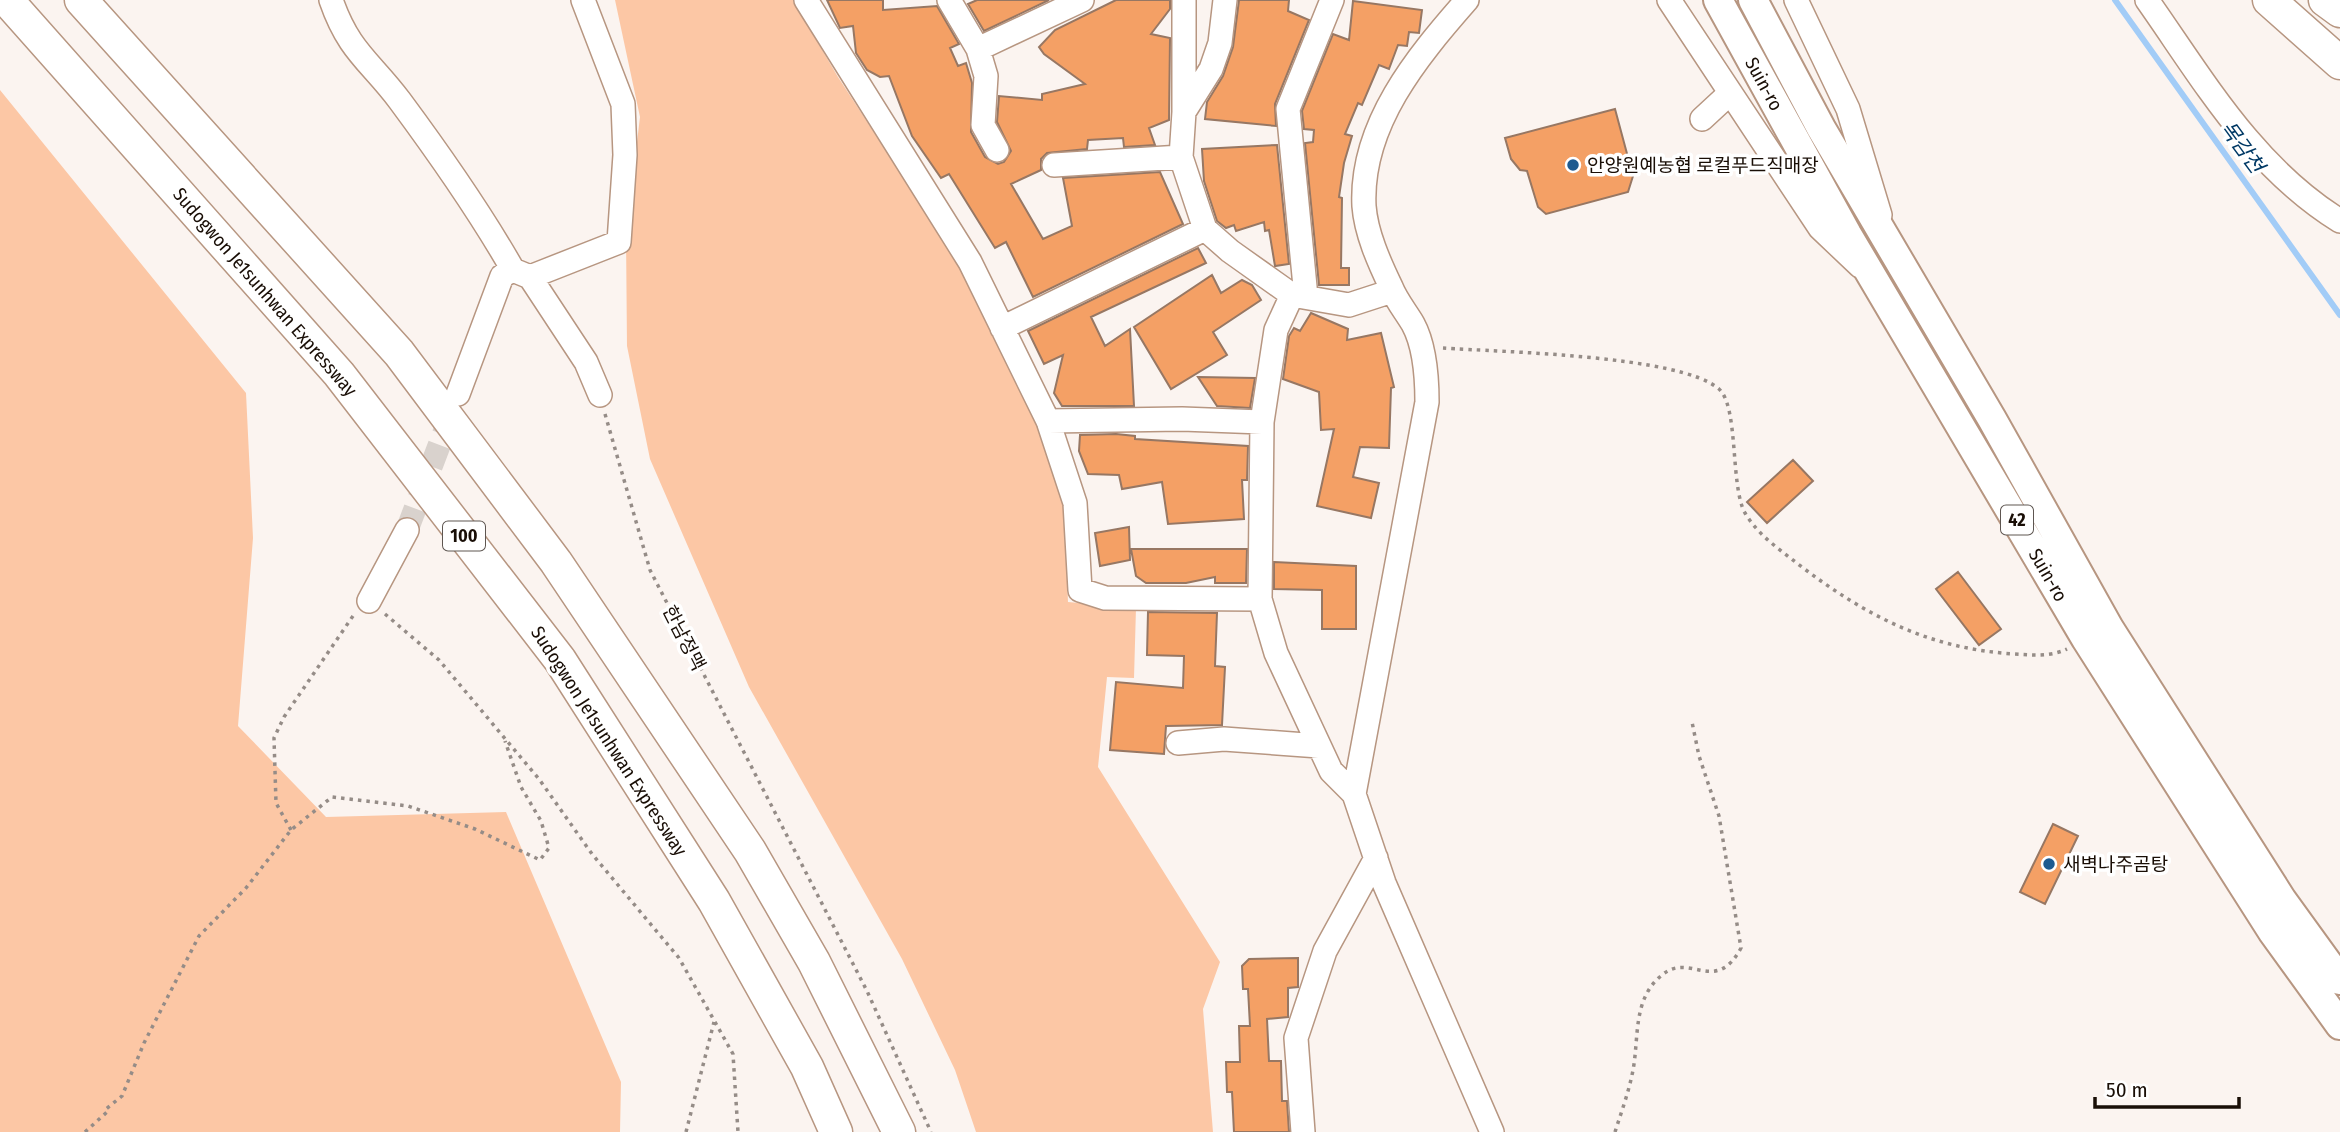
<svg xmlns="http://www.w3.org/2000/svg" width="2340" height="1132" font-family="'Fira Sans Condensed','Noto Sans KR',sans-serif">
  <rect width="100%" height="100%" fill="#fbf4f0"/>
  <!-- green -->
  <path fill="#fcc7a5" d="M615,0H793L838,77L966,274L1042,433L1064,499L1068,602L1136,608L1134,678L1107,677L1098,767L1220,962L1203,1009L1213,1132H976L955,1070L902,959L749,687L650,459L627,346L626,234L640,117Z
    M0,90L246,393L253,538L238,726L326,817L506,812L621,1082L620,1132H0Z"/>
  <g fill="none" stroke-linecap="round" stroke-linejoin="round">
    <!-- stream -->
    <path stroke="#a2ccf7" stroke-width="6" d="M2115,0L2340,315"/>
  </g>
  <!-- building -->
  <path fill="#f4a065" stroke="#977763" stroke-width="2" d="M827,0H883V10L937,6L959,44L950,48L958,66L966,63L972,83L971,132L985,157L998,164L1004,162L1011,151L997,122L999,96L1042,100V94L1085,84L1044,54L1039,47L1055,30L1116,0H1170V9L1151,34L1170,38L1169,120L1149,128L1155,145L1124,147L1123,138L1088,140L1087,149L1047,153L1041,159V170L1011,184L1043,239L1072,226L1063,178L1160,172L1183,224L1033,297L1006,242L995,248L949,174L941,178L912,136L889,76L880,77L867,70L856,53L853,26L840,28Z
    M977,0H1049L984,31L968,4Z
    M1239,0H1289L1288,11L1309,20L1275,104L1276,126L1205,119L1207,102L1223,76L1233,47Z
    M1353,1L1422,10L1419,33L1409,32L1407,46L1398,45L1389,69L1379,65L1362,105L1358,103L1345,134L1352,136L1344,163L1339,197L1342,198L1341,268H1349V285H1319L1305,143L1313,142L1314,130L1304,129L1302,111L1333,34L1349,40Z
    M1615,109L1633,176L1628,192L1546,214L1538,207L1527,171L1520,170L1511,159L1505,138Z
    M1277,145L1289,264L1275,266L1269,230L1265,231L1264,222L1236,231L1234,225L1226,228L1217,221L1204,181L1202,149Z
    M1198,248L1206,263L1091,317L1105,346L1130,329L1134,406H1062L1054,393L1063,355L1044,364L1028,331Z
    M1212,275L1221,293L1242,280L1252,285L1261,300L1213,332L1227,355L1171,389L1134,327Z
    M1311,313L1348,329L1347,340L1381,333L1394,387L1391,388L1389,448L1360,447L1353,477L1379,483L1371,518L1317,506L1334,429L1321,430L1319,392L1283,379L1289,336L1294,328L1300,331Z
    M1198,377L1255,378L1250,408L1217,406Z
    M1116,434L1135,436V439L1248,446L1247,480H1242L1244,519L1168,524L1162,482L1122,489L1119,475L1088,474L1079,451L1080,435Z
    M1793,460L1813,481L1767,523L1747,502Z
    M1129,527L1130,560L1100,566L1095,533Z
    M1131,549H1247L1246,583H1215V577L1186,583H1146L1136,576Z
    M1274,562L1356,566V629H1322V590L1274,589Z
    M1958,572L2001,629L1979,645L1936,589Z
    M1148,612L1217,613L1215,666L1225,667L1222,725L1166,726L1164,754L1110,750L1116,682L1183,688L1184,656L1147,655Z
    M2053,824L2078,836L2045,904L2020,892Z
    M1298,958V987L1288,988V1017L1267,1019L1269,1061H1281L1282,1101H1287L1289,1132H1234L1232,1092H1227L1226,1062H1240L1239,1026H1250L1248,989H1243L1242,966L1249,959Z"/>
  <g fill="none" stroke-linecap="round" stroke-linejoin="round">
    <!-- minor-tunnel -->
    <path stroke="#d9d2cd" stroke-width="23" stroke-dasharray="23 11" stroke-linecap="butt" d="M407,530L453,409"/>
    <defs>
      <path id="minor" d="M331,0C349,52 370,61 400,101C440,155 480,212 513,270
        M806,0L970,262L1048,421L1075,503L1080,590L1105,598L1260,599
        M949,0L978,49L1082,0
        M1225,0L1220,43L1211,69L1184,112L1181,157L1205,229L1230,251L1292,295L1349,305L1392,291
        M1669,0L1820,228L1860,266
        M1796,0L1848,109L1880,215
        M2147,0C2204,81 2253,167 2340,221
        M978,49L986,76L983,125L997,150
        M1184,112V0
        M1702,119L1729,94
        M1054,165L1181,157
        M530,277L619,242L625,155L623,104L583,0
        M1292,295L1276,330L1262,422L1260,599L1276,653L1331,771L1354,794L1384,883L1492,1132
        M1306,297L1288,109L1332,0
        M1002,328L1205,229
        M458,394L502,276L513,270L530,277L586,362L600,395
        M1048,421L1182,419L1262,422
        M369,601L407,530
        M1178,743L1224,739L1319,746
        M1354,794L1427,402C1427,378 1425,346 1413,324C1406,312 1396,300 1391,287C1379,262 1366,233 1364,206C1360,125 1417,57 1467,0
        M1303,1132L1296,1038L1325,951L1376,858"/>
      <path id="major" d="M1718,0L1847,234L2086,639L2272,931L2340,1025
        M1753,0L1821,128L1992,419L2109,628L2282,900L2340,980"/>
      <path id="highway" d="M7,0L339,374L560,660L714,901L807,1067L836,1132
        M81,0L399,353L556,562L750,851L814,962L899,1132
        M2269,0L2340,63
        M2325,0L2340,11"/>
    </defs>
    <!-- minor casing -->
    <use href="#minor" stroke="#b79681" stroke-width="26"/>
    <!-- major casing -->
    <use href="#major" stroke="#b79681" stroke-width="32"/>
    <!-- highway casing -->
    <use href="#highway" stroke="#b79681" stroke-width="35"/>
    <!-- path -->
    <path stroke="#958c87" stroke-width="3.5" stroke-dasharray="3.5 5" stroke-linecap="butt" d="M1443,348C1500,352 1680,355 1719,389C1739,407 1730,486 1745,513C1758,535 1779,549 1798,564C1866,616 1929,649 2015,654C2033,655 2050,657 2067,649
      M605,414L650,570L867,991L931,1132
      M385,614L439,660L539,779L592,854L679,958L733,1054L738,1132
      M291,830L276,803L274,738L284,717L355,613
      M85,1132L107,1112L106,1109L122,1096L144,1043L199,936L246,888L291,830L332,797L408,806L475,829L540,860L549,848L541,821L521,787L505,741
      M686,1132L714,1022
      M1615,1132C1621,1113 1628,1094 1632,1075C1640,1040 1631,1000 1662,975C1690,951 1715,996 1741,948L1719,816L1699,756L1692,722"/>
    <!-- minor -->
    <use href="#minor" stroke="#fff" stroke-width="23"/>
    <!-- major -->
    <use href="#major" stroke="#fff" stroke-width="28"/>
    <!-- highway -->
    <use href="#highway" stroke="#fff" stroke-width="32"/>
  </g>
  <!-- markers -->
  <g fill="#1d5a90" stroke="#fff" stroke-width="2.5">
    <circle cx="1573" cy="165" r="7"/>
    <circle cx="2049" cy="864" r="7"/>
  </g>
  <g text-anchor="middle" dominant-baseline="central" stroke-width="7" stroke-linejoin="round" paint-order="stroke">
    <!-- shield labels -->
    <g fill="#fff" stroke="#5e5651" stroke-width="2">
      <rect x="2001" y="505.5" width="32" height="29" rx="5"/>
      <rect x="443" y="521.5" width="42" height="29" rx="5"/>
    </g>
    <g font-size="18" font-weight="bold" fill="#190e06">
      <text x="2017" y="520">42</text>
      <text x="464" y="536">100</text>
    </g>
    <!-- street labels -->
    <g font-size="19" fill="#190e06" stroke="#fff">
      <text transform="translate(1764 84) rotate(61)">Suin-ro</text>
      <text transform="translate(265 292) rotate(49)">Sudogwon Je1sunhwan Expressway</text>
      <text transform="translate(2048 575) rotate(60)">Suin-ro</text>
      <text transform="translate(684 638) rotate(63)">한남정맥</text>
      <text transform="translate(609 741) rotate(57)">Sudogwon Je1sunhwan Expressway</text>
    </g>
    <!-- poi labels -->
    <g font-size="19" fill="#190e06" stroke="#fff" text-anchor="start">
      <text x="1587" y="165">안양원예농협 로컬푸드직매장</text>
      <text x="2063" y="864">새벽나주곰탕</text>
    </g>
    <!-- water labels -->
    <g font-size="21" font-style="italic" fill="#013965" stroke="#fff">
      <text transform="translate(2242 147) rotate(54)">목감천</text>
    </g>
  </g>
  <!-- scale -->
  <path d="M2095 1097v10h144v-10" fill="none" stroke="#190e06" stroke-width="3.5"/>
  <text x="2106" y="1097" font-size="21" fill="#190e06" stroke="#ffffff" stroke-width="5" paint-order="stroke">50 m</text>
</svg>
